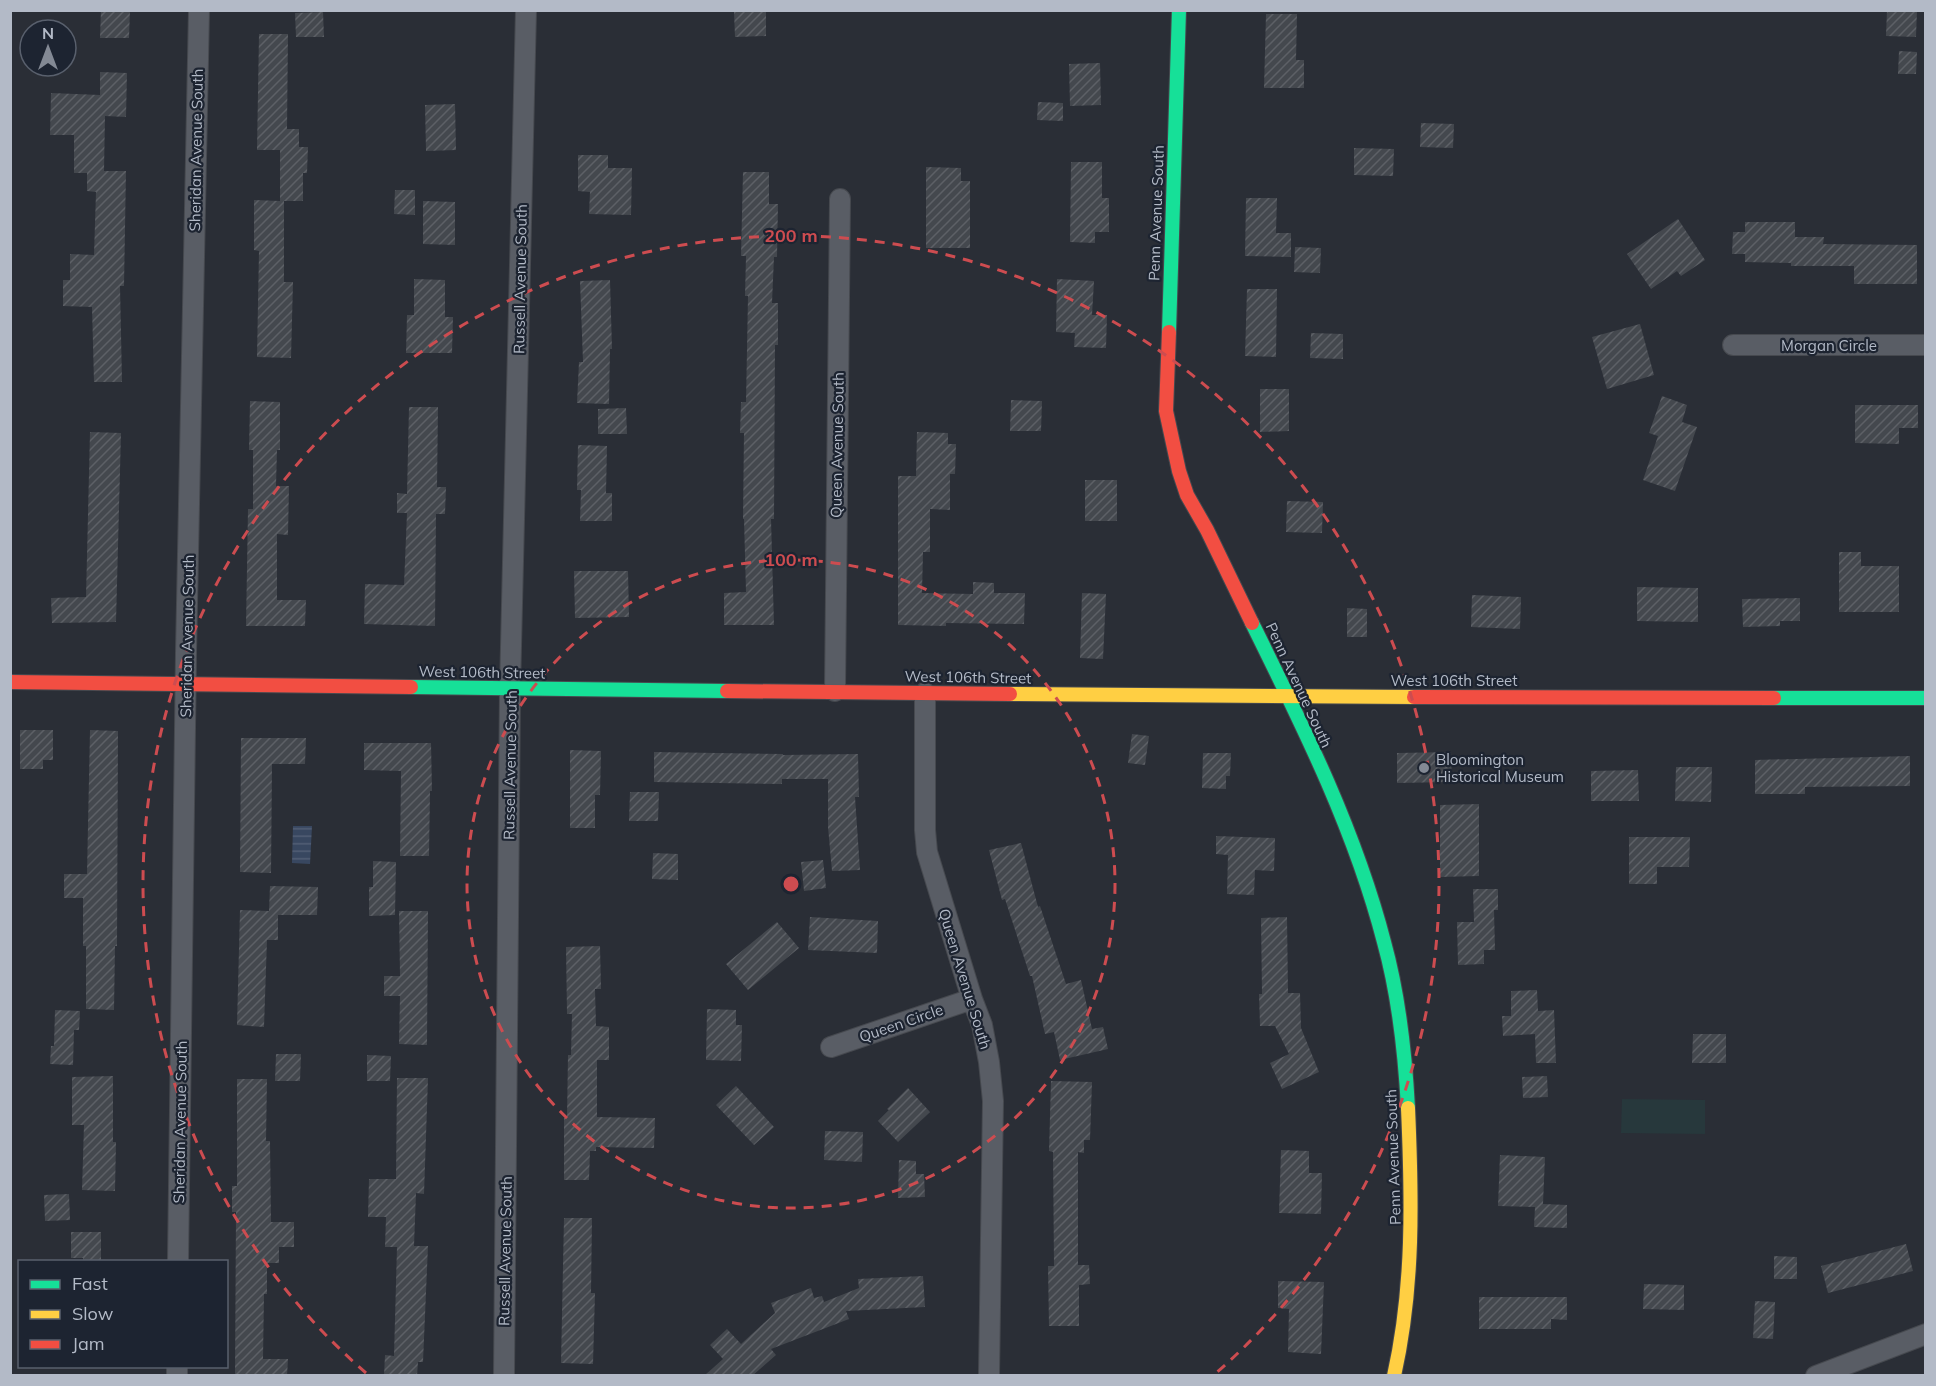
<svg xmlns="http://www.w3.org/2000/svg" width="1936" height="1386" font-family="Mulish,sans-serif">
  <defs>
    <pattern id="water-rules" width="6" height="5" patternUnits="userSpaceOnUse" patternTransform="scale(1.5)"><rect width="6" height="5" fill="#384760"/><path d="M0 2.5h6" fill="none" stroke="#525f75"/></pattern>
    <pattern id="building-hatch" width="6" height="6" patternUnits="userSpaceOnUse" patternTransform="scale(1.5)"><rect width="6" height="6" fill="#44484e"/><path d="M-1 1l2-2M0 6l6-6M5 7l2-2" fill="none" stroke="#5d6066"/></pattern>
  </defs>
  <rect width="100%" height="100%" fill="#2a2e36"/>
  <!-- pitch -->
  <path fill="#27383c" d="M1622,1099L1705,1100V1134L1621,1133Z"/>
  <!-- water -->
  <path fill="url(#water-rules)" d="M293,826H312L310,864L292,863Z"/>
  <!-- building -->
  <path fill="url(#building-hatch)" d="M101,10H130L129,38H100Z
    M1887,10H1917L1916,37L1886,36Z
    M766,11V36L735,37L734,12Z
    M323,12L324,37H296L295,13Z
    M1266,14H1297L1296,60H1304V88H1264Z
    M259,34H288L287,129H299V147H308L307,173H303V201H284V282H293L291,358L257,357L259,251L254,250V200L280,201V150H257Z
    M1899,51L1917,52L1916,74H1898Z
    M1100,63L1101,105L1070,106L1069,64Z
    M100,72L127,73L126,117L105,116L104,171H126L124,286H120L122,382H94L92,307L63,306V280H70V254L94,255L96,192L87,191V173H74V135H50L51,93L100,95Z
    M1038,102L1063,103V121L1037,120Z
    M455,104L456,150L426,151L425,105Z
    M1421,123L1454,124L1453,148L1420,147Z
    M1354,148L1394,149L1393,176L1354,175Z
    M578,155H608V168H632L631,215L589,214L590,192L578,191Z
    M1071,162H1102V198H1109V232H1095V243L1070,242Z
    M926,167L961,168V181H970V248H926Z
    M743,172H769V204H778L777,257H774L772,303H778V345H775L774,519H771L774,625H724V593L746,592L744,519H743L744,433H740L741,402H746L748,296H745L746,256H741Z
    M395,190H415V215L394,214Z
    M1246,198H1277L1276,233H1291V257L1245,256Z
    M423,201L455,202V245L423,244Z
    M1678,219L1705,260L1681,276L1677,271L1651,289L1627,254Z
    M1745,222H1795V237H1824L1823,244L1917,245V284H1854V266H1791V263L1745,262V254H1732L1733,232H1745Z
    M1295,247L1321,248L1320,273L1294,272Z
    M414,279L445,280V317H453L452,353H406L407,315H414Z
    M1057,279L1094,281L1092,315H1107L1106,348L1074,347L1075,333L1056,332Z
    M610,280L612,349H610L609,404L577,403L579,362H583L580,281Z
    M1247,289H1277L1276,357L1245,356Z
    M1640,324L1654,375L1607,389L1592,337Z
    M1311,333L1343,334V359L1310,358Z
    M1260,389H1289V431L1260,432Z
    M1662,396L1687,405L1682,422L1697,427L1675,491L1643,480L1658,436L1649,433Z
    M1011,400L1042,401L1041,431H1010Z
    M250,401L280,402V450H277L276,486H289L288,535L277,534V600H306L305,626H246L248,509H253V450H249Z
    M1855,405H1918V428H1899V444L1855,443Z
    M409,407H438L437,487H446L445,514H436L435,626L364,624L365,584L404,585L407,513H397V493L407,494Z
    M626,408L627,434H598V409Z
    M90,432L121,433L116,622L52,623L51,598L86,597Z
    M917,432L948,433V444H956L955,474H950V510L930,509V552H923L922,593L973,594V582L994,583V593H1025L1024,624L946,623V626L898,625V476H916Z
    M578,445L607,446L606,493H612V521H580L581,490H577Z
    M1085,480H1117V521H1085Z
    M1287,501L1323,502L1322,533L1286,532Z
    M1839,552H1861V566H1899V612H1839Z
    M574,571H628L629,617L575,618Z
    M1637,587L1698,588V622L1637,621Z
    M1082,593L1106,594L1103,659L1080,658Z
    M1472,595L1521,597L1520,629L1471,627Z
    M1800,598V621H1780V626L1743,627L1742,599Z
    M1347,608L1367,609V637H1347Z
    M20,730H53V760H43V769H20Z
    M90,730L118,731L117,946H115L114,1010L86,1009V946H83V898H64V874H87Z
    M1132,734L1149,736L1145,765L1128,763Z
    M241,738H306L305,764H272L271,873L240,872Z
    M364,743H431L432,791H430L429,856H400L401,771L364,770Z
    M570,750L601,751L600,795H595V828H570Z
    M654,752L783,754V755L858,754L859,797H855L860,870L832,871L828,827V779H782V784L654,782Z
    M1451,752L1452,782L1397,783V753Z
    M1203,753H1231L1230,776H1226V789L1202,788Z
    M1910,756V786L1805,787V794H1755V760Z
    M1676,767H1712L1711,802L1675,801Z
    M1638,770L1639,801H1591V771Z
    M630,792H659L658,821H629Z
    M1479,804V876L1440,877V805Z
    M1216,836L1275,838L1274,871L1255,870L1254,895L1227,894L1228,855L1216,854Z
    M1629,837H1690L1689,867H1657V884H1629Z
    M1021,843L1038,907L1040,906L1066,984L1081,980L1092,1029L1103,1027L1108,1049L1060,1060L1054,1032L1045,1034L1032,976H1030L1005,899L1002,900L989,850Z
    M653,853L678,854V880L652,879Z
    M823,860L826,888L804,891L801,862Z
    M373,861L396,862L395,915L369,916V887H373Z
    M270,886L318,887L317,915H278V940H267L264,1027L237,1025L240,910L269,911Z
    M1473,889H1498V910H1494L1495,950H1484V964L1458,965L1457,922H1474Z
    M399,911H428L427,1045L399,1044L400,996H384V976H400Z
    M810,917L878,921L877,953L808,950Z
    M1287,917L1288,993H1300L1301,1028L1319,1072L1282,1089L1270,1063L1289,1054L1275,1026H1260L1259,994H1262L1261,918Z
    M777,922L799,948L748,990L726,964Z
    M600,946L601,989H595L596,1026L609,1027V1060H597V1117L655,1118L654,1148L596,1147V1151H590L589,1180H564V1118H567L568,1055H571L572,1014H567L566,947Z
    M1537,990L1538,1011L1554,1010L1556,1063H1536L1535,1034L1503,1036L1502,1016H1511V991Z
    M707,1009L736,1010V1025H742L741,1061L706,1060Z
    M55,1010L80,1011L79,1030H74L73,1065L50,1064L51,1046H54Z
    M1693,1034H1726V1063H1692Z
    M276,1054H301L300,1081H275Z
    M367,1055L391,1056L390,1081H367Z
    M113,1076V1142H116L115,1191L82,1190L84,1125H72V1077Z
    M1547,1076L1548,1097L1523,1098L1522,1077Z
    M397,1078H428L424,1194L416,1193L414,1246H428L423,1362H418L417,1376H384L385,1355L394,1356L397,1247H385L386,1217H368L369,1179H396Z
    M237,1079H267L266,1141H270L271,1222H294V1247H279V1263H267V1294H264L263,1359H288L287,1376H235L236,1212H232V1186H237Z
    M1051,1081L1092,1082L1090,1140H1084V1153L1078,1152V1265H1089L1090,1284L1079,1285V1326H1049L1048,1266H1054L1053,1152L1049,1151Z
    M736,1086L774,1127L754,1145L716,1105Z
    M908,1088L930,1112L898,1142L878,1121L889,1110L887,1109Z
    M825,1131L863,1132L862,1162L824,1160Z
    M1281,1150L1309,1151V1173H1322L1321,1214L1279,1213Z
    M1500,1155L1545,1157L1543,1204L1567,1205V1228L1534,1227L1535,1207L1498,1206Z
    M899,1160L916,1161V1174H924L925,1197L898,1198Z
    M69,1194L70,1220L45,1221L44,1195Z
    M564,1218H592L591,1293H595L593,1364L561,1363Z
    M71,1232H101V1262H83V1258H71Z
    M1906,1244L1913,1271L1828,1293L1821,1266Z
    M1774,1256L1797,1257V1279H1774Z
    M923,1276L925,1307L846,1311L849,1319L771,1349L776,1355L752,1376H704L723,1359L710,1345L727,1329L741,1344L775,1313L771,1303L811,1288L814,1298L822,1296L824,1302L859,1288L858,1279Z
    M1278,1281L1324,1282L1321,1354L1288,1352L1289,1309L1278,1308Z
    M1644,1284L1684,1285V1310L1643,1309Z
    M1479,1297H1567V1320L1551,1319V1329H1479Z
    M1755,1301L1775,1302L1773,1339L1753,1338Z"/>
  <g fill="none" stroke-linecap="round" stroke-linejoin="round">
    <defs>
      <path id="street" d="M1733,345H1926
        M835,691L840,199
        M925,693V830L927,852L972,999L982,1025L989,1062L993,1101L989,1376
        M831,1047L972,999
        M178,1262L186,653L199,10
        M177,1376V1366
        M504,1376L510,689L526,10
        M1816,1376L1926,1334"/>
      <path id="fast" d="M1169,332L1179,10
        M1252,623C1303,726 1355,830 1384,942C1399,996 1405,1052 1408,1108
        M411,687L727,691
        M1774,698H1926"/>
      <path id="slow" d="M1010,694L1414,697
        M1394,1376C1414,1287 1412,1198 1408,1108"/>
      <path id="jam" d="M1169,332L1166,411L1179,471L1187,495L1207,530L1252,623
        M10,682L411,687
        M727,691L1010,694
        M1414,697L1774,698"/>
    </defs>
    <!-- street casing -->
    <use href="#street" stroke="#46494f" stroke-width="22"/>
    <!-- fast casing -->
    <use href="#fast" stroke="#46494f" stroke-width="16"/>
    <!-- slow casing -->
    <use href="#slow" stroke="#46494f" stroke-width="16"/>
    <!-- jam casing -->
    <use href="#jam" stroke="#46494f" stroke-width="16"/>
    <!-- street -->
    <use href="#street" stroke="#595d65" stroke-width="20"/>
    <!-- fast -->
    <use href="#fast" stroke="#16e098" stroke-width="14"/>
    <!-- slow -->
    <use href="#slow" stroke="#ffcf43" stroke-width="14"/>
    <!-- jam -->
    <use href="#jam" stroke="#f24e42" stroke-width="14"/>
  </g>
  <!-- distance rings -->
  <g fill="none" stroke="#cd4c50" stroke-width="3" stroke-dasharray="10 8">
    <circle cx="791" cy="884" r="324"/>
    <path d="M366 1373A648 648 0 1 1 1216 1373"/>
  </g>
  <!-- markers -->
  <circle fill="#838994" stroke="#1d2431" stroke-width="2" cx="1424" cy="768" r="6"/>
  <g text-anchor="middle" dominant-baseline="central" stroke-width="4.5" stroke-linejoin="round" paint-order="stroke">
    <!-- street labels -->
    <g font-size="15" fill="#b3bac7" stroke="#1d2431">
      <text transform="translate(196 150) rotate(-89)">Sheridan Avenue South</text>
      <text transform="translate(1156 213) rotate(-88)">Penn Avenue South</text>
      <text transform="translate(520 279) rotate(-89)">Russell Avenue South</text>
      <text x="1829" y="345">Morgan Circle</text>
      <text transform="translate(837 445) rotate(-89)">Queen Avenue South</text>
      <text transform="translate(187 636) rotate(-89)">Sheridan Avenue South</text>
      <text transform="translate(482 672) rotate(1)">West 106th Street</text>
      <text transform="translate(968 677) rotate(1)">West 106th Street</text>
      <text x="1454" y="680">West 106th Street</text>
      <text transform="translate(1299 685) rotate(65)">Penn Avenue South</text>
      <text transform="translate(510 765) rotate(-89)">Russell Avenue South</text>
      <text transform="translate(965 979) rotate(73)">Queen Avenue South</text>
      <text transform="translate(901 1023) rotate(-19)">Queen Circle</text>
      <text transform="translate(180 1122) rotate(-89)">Sheridan Avenue South</text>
      <text transform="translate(1393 1157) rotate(-92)">Penn Avenue South</text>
      <text transform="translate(505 1251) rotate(-89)">Russell Avenue South</text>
    </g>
    <!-- poi labels -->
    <g font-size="15" fill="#b3bac7" stroke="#1d2431" text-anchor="start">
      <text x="1436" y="759">Bloomington<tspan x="1436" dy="17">Historical Museum</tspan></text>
    </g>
  </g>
  <circle cx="791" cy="884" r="9" fill="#cd4c50" stroke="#1d2431" stroke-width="3"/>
  <g font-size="18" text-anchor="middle" font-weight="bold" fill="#cd4c50" stroke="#1d2431" stroke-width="4.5" stroke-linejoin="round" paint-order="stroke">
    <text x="791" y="242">200 m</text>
    <text x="791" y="566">100 m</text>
  </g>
  <!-- border -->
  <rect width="1936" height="1386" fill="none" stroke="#b3bac7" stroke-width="24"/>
  <!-- legend -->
  <rect x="18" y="1260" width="210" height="108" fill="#1d2431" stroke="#59606d" stroke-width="1.5"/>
  <rect x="30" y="1280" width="30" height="9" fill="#16e098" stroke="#59606d" stroke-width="1.5"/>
  <text x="72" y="1290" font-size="18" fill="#b3bac7">Fast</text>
  <rect x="30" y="1310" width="30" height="9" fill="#ffcf43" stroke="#59606d" stroke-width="1.5"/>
  <text x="72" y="1320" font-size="18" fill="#b3bac7">Slow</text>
  <rect x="30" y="1340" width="30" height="9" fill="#f24e42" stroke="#59606d" stroke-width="1.5"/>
  <text x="72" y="1350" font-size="18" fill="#b3bac7">Jam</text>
  <!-- north arrow -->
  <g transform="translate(48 48)"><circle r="28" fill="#1d2431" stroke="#59606d" stroke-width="1.5"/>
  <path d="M0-4.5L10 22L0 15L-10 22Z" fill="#838994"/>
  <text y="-9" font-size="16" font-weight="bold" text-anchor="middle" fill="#b3bac7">N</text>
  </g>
</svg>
